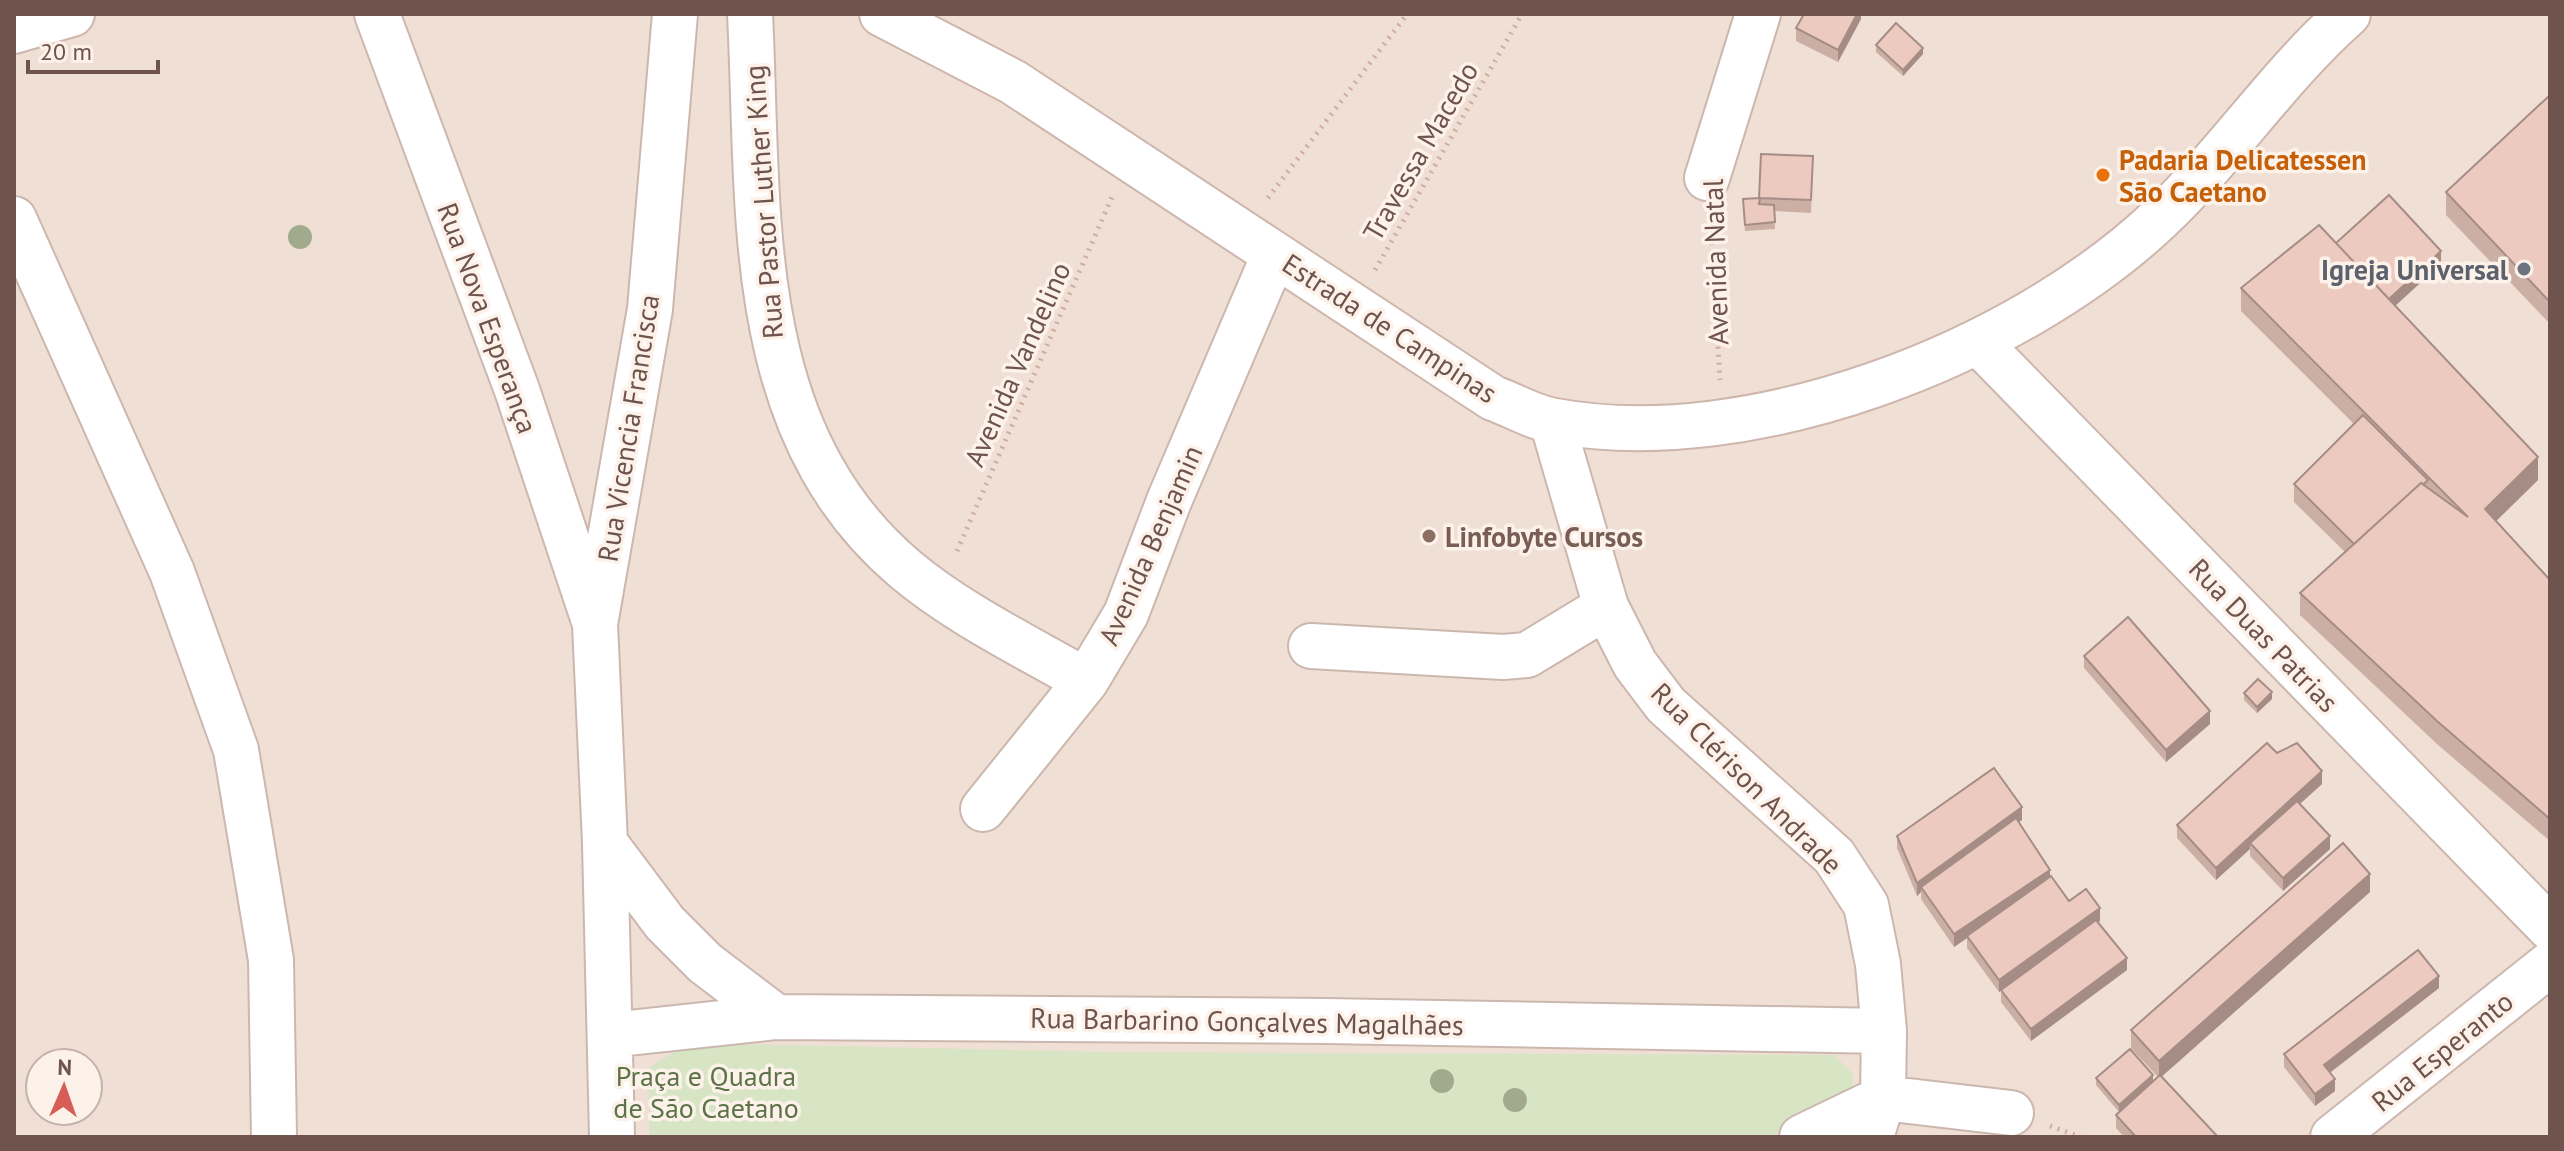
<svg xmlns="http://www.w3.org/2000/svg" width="2564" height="1151" font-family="'PT Sans',sans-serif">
  <rect width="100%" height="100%" fill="#f9eee4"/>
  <!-- residential -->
  <path fill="#f0dfd4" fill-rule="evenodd" d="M14,14H2550V1137H14ZM40,1063H88V1111H40Z"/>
  <!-- green -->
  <path fill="#d7e5c5" d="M688,1043L1111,1052L1834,1055L1853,1074V1093L1836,1106L1769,1137H649V1068Z"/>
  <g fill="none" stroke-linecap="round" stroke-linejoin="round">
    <defs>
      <path id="street" d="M377,14L517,390L593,618
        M750,14C760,209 740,429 905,569C957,613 1027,647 1086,681
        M1707,178L1758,14
        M14,219L172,572L236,750L271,960L274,1137
        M1978,342L2550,928
        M1552,421L1606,607L1635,664L1666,705L1834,856L1866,905L1878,964L1884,1031L1883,1098L1871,1137
        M1311,646L1503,657L1527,655L1606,607
        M983,809L1086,681L1126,614L1169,501L1274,255
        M605,843L665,923L705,963L776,1017
        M610,1035L776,1017L1325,1021L1884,1031
        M1883,1098L2011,1113
        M612,1137L605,843L595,624L650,309L675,14
        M1802,1137L1883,1098
        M2333,1137L2550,964"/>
      <path id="secondary" d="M882,14L1013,82L1493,398C1513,405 1534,418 1555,421C1751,457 2017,353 2159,219C2227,155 2278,76 2348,14
        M14,31L72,14"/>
    </defs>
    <!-- street casing -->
    <use href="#street" stroke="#ccb7af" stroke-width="48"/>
    <!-- secondary casing -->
    <use href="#secondary" stroke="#ceb6ad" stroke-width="48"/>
    <!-- path -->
    <path stroke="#d0ada3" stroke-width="5" stroke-dasharray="2 6" stroke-linecap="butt" d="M1268,198L1407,14
      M1710,219L1720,380
      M1375,270L1522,14
      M957,551L1112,197
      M2050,1126L2081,1137"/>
    <!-- street -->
    <use href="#street" stroke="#fff" stroke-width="44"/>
    <!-- secondary -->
    <use href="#secondary" stroke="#fff" stroke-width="44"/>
  </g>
  <!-- trees -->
  <g fill="#a2aa8d">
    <circle cx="300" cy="237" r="12"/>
    <circle cx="1442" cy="1081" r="12"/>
    <circle cx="1515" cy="1100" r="12"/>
  </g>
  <!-- wall -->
  <path fill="#cbaea4" d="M1861,14V19L1838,62L1796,41V28Z
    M1876,45L1923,54L1903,76L1876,52Z
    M2550,95V324L2446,215V192Z
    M1813,156L1811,213L1774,211L1775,229L1745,231L1743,199L1760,198Z
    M2441,264L2395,306L2538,480L2496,521L2550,580V841L2437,744L2300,615V593L2345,552L2294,502V484L2354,424L2241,311V288Z
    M2084,656L2210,724L2166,762L2084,668Z
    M2244,693L2272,699L2257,713L2244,700Z
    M2277,753L2322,784L2300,804L2330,849L2283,891L2250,856V849L2216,880L2177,838V825Z
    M2022,820L2019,822L2050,878L2069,901L2100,921L2098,922L2127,970L2031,1041L2001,1002V990L1999,992L1967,948V938L1954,947L1921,899V892L1917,896L1897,848V836Z
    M2370,892L2162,1076L2218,1137H2124L2116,1128V1115L2119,1112L2096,1085V1078L2153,1081L2158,1077L2131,1048V1030Z
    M2439,988L2330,1073L2335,1091L2315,1106L2284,1067V1054Z"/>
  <!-- shaded-wall -->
  <path fill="#a58d86" d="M1857,14H1861V19L1838,62V50Z
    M1923,48V54L1903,76V70Z
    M2441,251V264L2384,316V304Z
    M2538,457V480L2485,532V509Z
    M2272,692V699L2257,713V707Z
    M2210,711V724L2166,762V750Z
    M2322,771V784L2253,846L2250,843V849L2216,880V868Z
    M2022,807V820L1924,890L1921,887V892L1917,896V883Z
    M2330,836V849L2283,891V878Z
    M2050,870V882L1967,936V938L1954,947V934Z
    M2370,874V892L2159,1079V1061Z
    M2100,908V921L1999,992V980Z
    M2127,958V970L2031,1041V1029Z
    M2439,976V988L2324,1077V1065Z
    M2153,1075V1082L2119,1112V1105Z
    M2335,1079V1091L2315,1106V1094Z"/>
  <!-- building -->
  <path fill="#eccabf" stroke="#a58d86" stroke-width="2" d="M1804,14H1857L1838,50L1796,28Z
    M1896,23L1923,48L1903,70L1876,45Z
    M2550,95V302L2446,192Z
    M1761,154L1813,156L1811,200L1759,198Z
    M2389,195L2441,251L2389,299L2336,243Z
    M1760,198L1759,204L1774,205L1775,222L1745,225L1743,199Z
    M2319,225L2538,457L2485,509L2550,580V819L2437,721L2300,593L2421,483L2468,517L2241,288Z
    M2363,415L2428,480L2424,484L2421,483L2354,544L2294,484Z
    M2128,617L2210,711L2166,750L2084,656Z
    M2258,679L2272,692L2257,707L2244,693Z
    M2267,743L2277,753L2297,743L2322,771L2216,868L2177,825Z
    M1994,768L2022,807L1917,883L1897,836Z
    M2297,801L2330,836L2283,878L2250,843Z
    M2016,818L2050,870L1954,934L1921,887Z
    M2343,843L2370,874L2159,1061L2131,1030Z
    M2051,876L2069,901L2086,889L2100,908L1999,980L1967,936Z
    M2096,920L2127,958L2031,1029L2001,990Z
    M2418,950L2439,976L2324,1065L2335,1079L2315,1094L2284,1054Z
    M2130,1049L2153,1075L2119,1105L2096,1078Z
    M2160,1075L2218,1137H2136L2116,1115Z"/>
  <!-- markers -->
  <circle fill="#e8710a" stroke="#fdf2ea" stroke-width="3" cx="2103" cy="175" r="8"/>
  <circle fill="#6b7280" stroke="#fdf2ea" stroke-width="3" cx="2524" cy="269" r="8"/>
  <circle fill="#8d6e63" stroke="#fdf2ea" stroke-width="3" cx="1429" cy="536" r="8"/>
  <g text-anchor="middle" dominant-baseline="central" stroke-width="7" stroke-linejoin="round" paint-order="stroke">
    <!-- street labels -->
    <g font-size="28" fill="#6f534d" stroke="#fdf2ea">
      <text transform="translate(1420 151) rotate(-60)">Travessa Macedo</text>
      <text transform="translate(763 202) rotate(-94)">Rua Pastor Luther King</text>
      <text transform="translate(1715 262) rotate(-92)">Avenida Natal</text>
      <text transform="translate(488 318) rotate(70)">Rua Nova Esperança</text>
      <text transform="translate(1390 328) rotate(33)">Estrada de Campinas</text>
      <text transform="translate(1017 364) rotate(-66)">Avenida Vandelino</text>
      <text transform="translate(628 428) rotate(-81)">Rua Vicencia Francisca</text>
      <text transform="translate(1150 545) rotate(-66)">Avenida Benjamin</text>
      <text transform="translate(2264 635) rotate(46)">Rua Duas Patrias</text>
      <text transform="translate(1747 778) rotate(45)">Rua Clérison Andrade</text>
      <text transform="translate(1247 1021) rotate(1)">Rua Barbarino Gonçalves Magalhães</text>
      <text transform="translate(2442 1051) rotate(-39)">Rua Esperanto</text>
    </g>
    <!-- food labels -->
    <g font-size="28" font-weight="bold" fill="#c56008" stroke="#fdf2ea" text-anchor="start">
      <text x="2119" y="159">Padaria Delicatessen<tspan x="2119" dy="32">São Caetano</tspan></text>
    </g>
    <!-- worship labels -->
    <g font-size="28" font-weight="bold" fill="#5b616d" stroke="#fdf2ea" text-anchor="end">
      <text x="2508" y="269">Igreja Universal</text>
    </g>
    <!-- education labels -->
    <g font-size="28" font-weight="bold" fill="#785e54" stroke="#fdf2ea" text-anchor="start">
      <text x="1445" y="536">Linfobyte Cursos</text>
    </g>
    <!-- park labels -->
    <g font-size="28" fill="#5b7346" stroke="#fdf2ea">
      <text x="706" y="1075">Praça e Quadra<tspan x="706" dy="32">de São Caetano</tspan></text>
    </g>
  </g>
  <!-- border -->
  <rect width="2564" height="1151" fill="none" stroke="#6f534d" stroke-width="32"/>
  <!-- north arrow -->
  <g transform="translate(64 1087) rotate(2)"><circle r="38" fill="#fdf2ea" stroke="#c4b2ab" stroke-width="2"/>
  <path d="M0-6L14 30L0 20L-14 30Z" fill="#d65e57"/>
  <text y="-12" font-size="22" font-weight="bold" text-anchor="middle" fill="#6f534d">N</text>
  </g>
  <!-- scale -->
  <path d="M28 60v12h130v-12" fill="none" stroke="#6f534d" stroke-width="4"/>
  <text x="40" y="60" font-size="24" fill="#6f534d" stroke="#fdf2ea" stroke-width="6" paint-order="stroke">20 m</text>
</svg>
